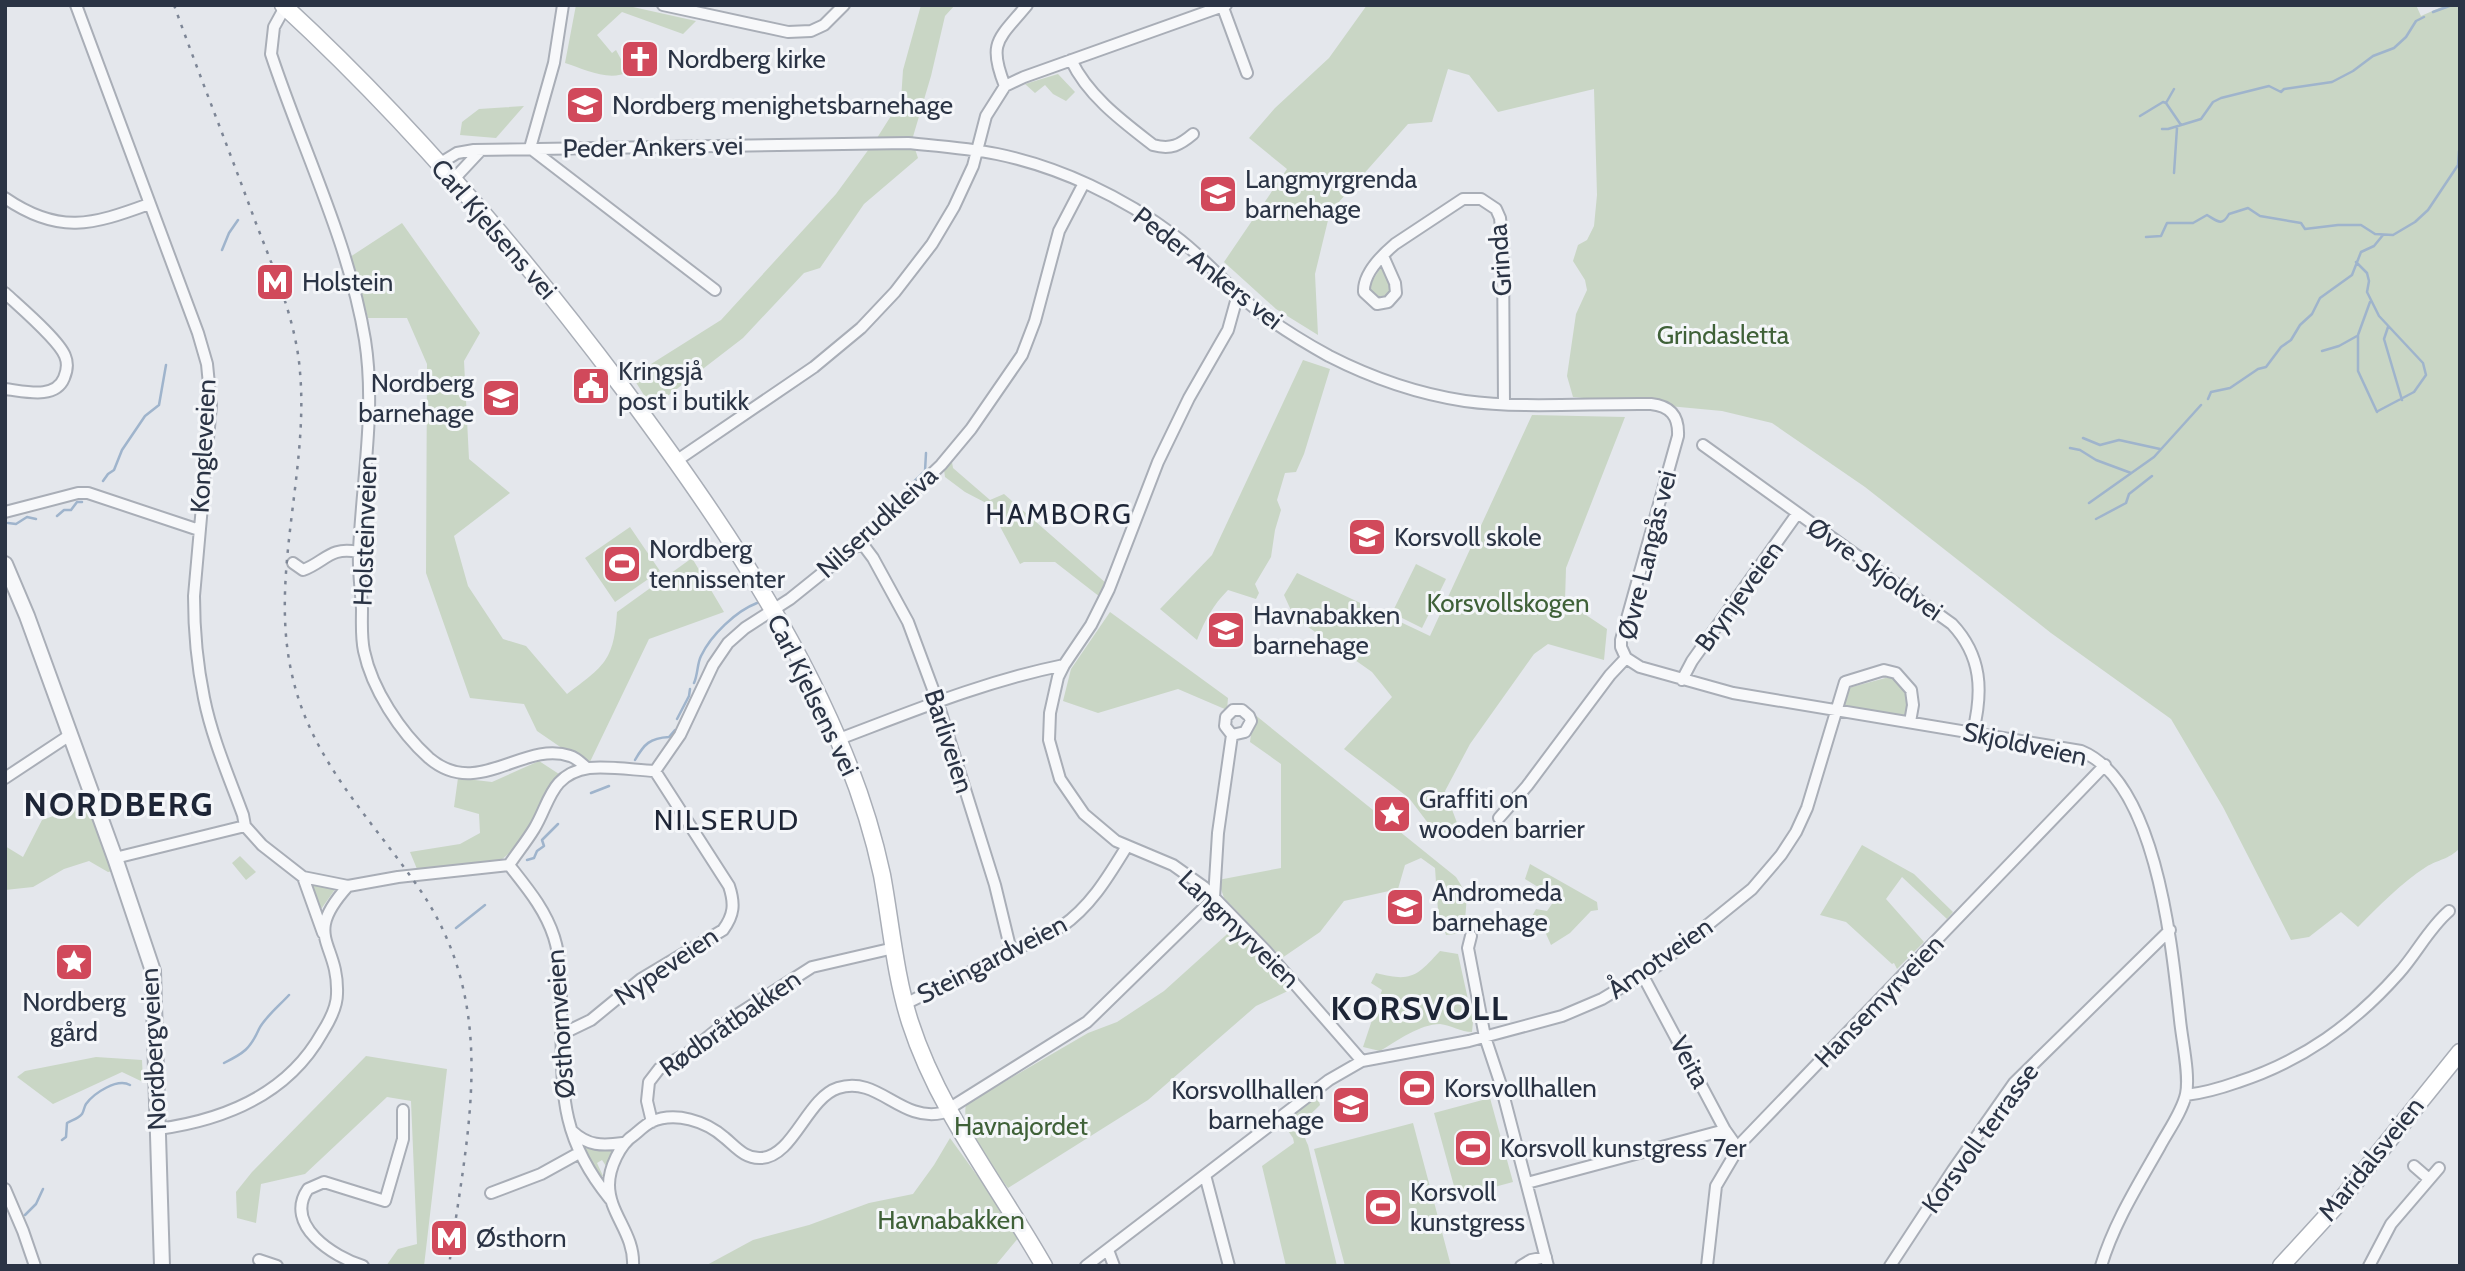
<svg xmlns="http://www.w3.org/2000/svg" width="2465" height="1271" font-family="Cabin,sans-serif">
  <rect width="100%" height="100%" fill="#e4e7ec"/>
  <!-- green -->
  <path fill="#c9d6c5" d="M576,5H624L696,21L683,34L622,12L597,35L612,53L616,50L628,72C609,82 584,69 565,63Z
    M921,5H955L945,16L931,76L912,140L918,158L864,204L820,268L804,273L743,338L652,408L632,376L721,320L836,194L877,138L901,100L903,70Z
    M1367,5H2416L2421,16L2446,5H2460V848C2448,860 2439,859 2426,867C2401,883 2379,906 2358,927L2341,912L2309,937L2291,940L2223,807L2171,719L2051,633L1865,487L1772,423L1722,411L1573,397L1567,376L1576,314L1587,290L1585,280L1573,261L1578,245L1587,240L1594,226L1597,195L1594,89L1498,112L1469,75L1448,69L1432,122L1408,124L1330,212L1315,274L1318,335L1276,309L1224,262L1287,169L1249,138L1275,108L1329,58Z
    M1058,74L1075,92L1066,101L1053,94L1045,85L1035,93L1025,84Z
    M524,106L496,138L460,135L462,122L479,109Z
    M402,223L480,333L464,361L469,459L510,493L454,536L468,586L503,639L526,646L567,694C604,666 614,661 617,612L692,558L724,612L649,639L588,766L537,731L524,704L470,698L426,573L427,364L407,318H368L350,257Z
    M1381,267L1392,289L1385,297L1374,298L1368,288Z
    M1303,360L1330,369L1304,454L1296,472L1285,473L1277,500L1281,510L1275,530L1271,557L1255,584L1259,593L1256,599L1228,590C1213,605 1205,620 1197,640L1160,609L1212,555Z
    M1532,415L1625,417L1566,568L1565,601L1607,629L1604,660L1548,644L1534,654L1470,744L1445,791L1462,836L1446,839L1431,827L1409,798L1344,749L1392,697L1372,672L1294,617L1284,595L1297,573L1430,636Z
    M952,462L953,468L990,500L1004,494L1107,584L1100,597L1055,562H1024L1020,564L988,504L965,492L945,477L944,470Z
    M630,527L660,571L615,602L585,558Z
    M1416,564L1446,579L1422,628L1392,613Z
    M1110,612L1228,698L1227,710L1178,689L1098,713L1063,701L1071,669Z
    M1893,676C1906,689 1913,696 1907,714L1901,716L1843,706L1848,688Z
    M1254,714L1456,877L1467,895L1464,933L1446,935L1438,911L1435,868L1421,858L1405,865L1398,889L1344,901L1320,932L1282,958L1224,898L1218,880L1281,868V764L1250,742Z
    M539,761L559,774C545,798 521,851 497,862C478,871 439,868 417,869L410,852L460,844L480,833L479,814L454,807L458,778L492,782Z
    M90,803L114,871L108,872L89,861L64,869L33,887L5,890V846L23,857L42,820Z
    M1862,845L1914,874L1953,912L1947,919L1902,877L1886,899L1924,942L1897,969L1894,963L1892,964L1846,922L1820,915Z
    M240,856L256,872L246,880L232,863Z
    M1530,864L1597,902L1598,910L1591,911L1570,933L1551,945L1543,927L1531,918L1536,909L1547,911L1556,898L1525,879Z
    M315,884L336,888L319,912L312,886Z
    M1235,927L1292,989L1256,1006L1148,1100L1008,1188C992,1165 960,1135 966,1104L1088,1033L1117,1022L1164,991Z
    M1440,951L1458,954L1473,1022L1472,1032C1461,1032 1451,1025 1440,1024C1420,1024 1397,1041 1380,1051L1363,1047L1382,990L1371,983L1376,973C1411,982 1416,977 1440,951Z
    M366,1056L447,1069L424,1266H386L398,1249L417,1244L411,1101L387,1097L305,1174L261,1184L256,1223L237,1218L236,1192L252,1172Z
    M96,1057L142,1060L143,1082L122,1072L53,1104L17,1077L25,1071Z
    M1317,1095L1320,1105C1304,1121 1298,1123 1308,1145L1337,1266H1286L1262,1166L1294,1143L1293,1138L1282,1122Z
    M1490,1098L1513,1182L1457,1197L1434,1113Z
    M1413,1123L1451,1266H1345L1314,1149Z
    M950,1138L1007,1217L1019,1237L995,1266H705L753,1240L809,1225L869,1203L913,1194L934,1165Z
    M585,1146L613,1150L608,1169L602,1160L597,1163L603,1176L600,1177L595,1173L583,1147Z"/>
  <g fill="none" stroke-linecap="round" stroke-linejoin="round">
    <!-- stream -->
    <path stroke="#9fb4cc" stroke-width="2.5" d="M2433,12L2452,5
      M2166,103L2181,125
      M2140,116L2163,102L2166,103L2174,89
      M2162,129H2168L2201,119L2213,102L2221,98L2269,86L2281,92L2284,89L2332,82L2353,71L2373,56L2394,48L2406,37L2416,21L2424,17
      M2174,173L2177,128
      M2146,237L2161,236L2167,223H2193L2207,215C2217,221 2222,227 2229,214L2248,208L2260,216L2301,223L2305,229L2338,225H2361L2375,234L2393,235L2415,222L2428,210L2458,165L2459,151
      M222,250L229,233L238,220
      M2356,262L2367,273L2369,281L2367,292L2379,316L2423,363L2426,375L2414,392L2378,411
      M2370,302L2358,335V371L2377,412
      M2388,327L2384,339L2402,400
      M2322,351L2339,346L2357,336
      M2208,399L2211,392L2230,388L2258,369L2266,367L2281,347L2291,340L2300,325L2312,314L2320,298L2352,275L2361,252L2374,246L2383,235
      M2083,438L2100,445L2119,440L2160,449
      M2070,448L2080,450L2096,460L2131,473
      M103,481L108,474L114,470L122,450L145,416L159,405L166,365
      M903,492L925,471L926,453
      M2089,503L2154,457L2201,405
      M57,516L64,510H71L77,502H82
      M2096,519L2126,503L2129,494L2152,476
      M8,523L16,524L27,517L36,519
      M863,529L896,500
      M694,683C698,674 697,664 701,656C711,635 736,611 757,603
      M677,719L689,696L690,689
      M635,760C644,744 650,738 669,737L675,730
      M591,793L609,786
      M527,860L534,858L537,851L544,846L542,840L558,824
      M456,928L485,905
      M224,1063C244,1053 250,1049 259,1029C265,1017 280,1005 289,995
      M62,1140L66,1137L67,1123C72,1120 78,1119 82,1114C84,1111 84,1107 86,1104C94,1093 117,1078 130,1085
      M25,1215L36,1204L43,1189"/>
    <defs>
      <path id="minor" d="M76,5L198,333L207,364L211,405L194,596C194,630 197,664 204,698C212,738 229,777 243,815L245,826L262,845L303,877L348,886C301,938 339,941 337,994C337,1008 329,1022 322,1033C288,1094 224,1120 158,1129
        M563,5L554,63L530,148L715,290
        M663,5L788,32L811,31L824,25L844,5
        M1222,5L1247,73
        M285,7L274,27L271,54C302,148 349,242 365,340C376,410 362,481 359,551C358,570 361,589 362,609C362,623 361,637 364,651C372,689 400,732 429,758C478,800 523,740 570,756C577,758 582,764 587,768
        M1071,60C1088,96 1122,121 1153,145C1171,150 1180,145 1193,134
        M1005,86C987,42 999,39 1027,5
        M439,164L457,153L474,150L908,143C938,146 968,148 997,154C1060,167 1123,197 1175,236C1197,252 1217,274 1237,293C1263,317 1298,339 1329,356C1370,377 1419,394 1465,401C1522,409 1592,403 1651,404C1670,406 1679,416 1678,436L1621,640V647L1626,658L1640,667L1733,693L2081,751C2157,782 2172,948 2180,1020C2182,1041 2190,1075 2186,1094C2182,1112 2168,1131 2160,1146C2138,1185 2114,1223 2101,1266
        M453,180L481,150
        M5,198C59,235 92,225 149,204
        M1383,256L1395,283L1396,293L1388,302L1377,304L1364,292C1363,274 1382,255 1395,244L1463,199H1481L1496,209L1500,218L1503,248L1504,404
        M5,293C20,307 59,340 65,356C68,363 67,371 64,378C55,400 24,391 5,389
        M1238,294L1228,330L1189,398L1158,462L1109,589L1091,625L1064,665L1058,677L1050,713L1049,740L1060,779L1084,814L1116,841L1173,865L1204,887L1266,951L1362,1061
        M1703,445L1952,624C1982,656 1983,691 1973,732
        M676,461L814,367L861,328L895,292L932,244L954,207L973,166L986,116L1005,86L1024,77L1226,5
        M5,512L78,493H88L199,530
        M861,542L873,558L908,622L937,700L995,885L1011,951
        M293,563L303,570C325,562 330,546 358,552
        M1682,680L1692,661L1797,514
        M839,739C913,711 985,681 1064,665
        M5,778L70,735
        M1499,818L1527,786L1610,675L1626,658
        M115,858L245,826
        M509,865C527,888 545,909 554,937C561,959 561,984 561,1007C563,1086 556,1133 610,1199
        M303,877L323,933
        M348,886L398,877L509,865C517,853 526,842 534,829C550,803 550,774 589,768C610,766 634,770 655,771L680,735L713,665L728,643L745,628L790,599L861,542L941,465L971,429L1022,355L1035,321L1059,231L1084,183
        M1471,936L1468,948L1485,1037L1500,1082L1548,1266
        M1643,976L1725,1130L1737,1147
        M905,1004L1061,927C1091,906 1108,877 1127,846
        M562,1034L591,1020L641,979L723,930C734,915 735,904 729,886L655,771
        M2186,1095C2204,1093 2221,1088 2238,1082C2303,1061 2354,1024 2399,973C2417,953 2429,928 2449,911
        M652,1122L647,1101L649,1082L659,1069L688,1053L729,1020L812,967L894,948
        M572,1131C588,1146 602,1146 623,1143
        M2414,1166L2429,1179
        M1205,1175L1229,1266
        M1527,1183L1725,1130
        M5,1189L23,1231L35,1266
        M491,1193L541,1174L579,1153
        M1108,1250L1114,1266
        M259,1260L277,1266
        M363,1266C334,1257 283,1225 308,1189L324,1182L385,1201L403,1139V1110
        M633,1266C635,1234 609,1214 609,1185C609,1168 620,1144 634,1135C639,1131 645,1125 651,1122C675,1111 706,1121 725,1138C736,1147 745,1159 761,1158C793,1157 807,1098 838,1088C878,1075 900,1122 942,1113L1087,1022L1214,898L1218,833L1232,735L1245,732L1251,721L1249,716L1242,710H1233L1226,717L1225,726L1232,735
        M1086,1266L1329,1080L1362,1061L1469,1041L1562,1016L1602,999L1657,966L1752,889L1781,855L1796,832L1807,808L1845,682L1884,670L1896,673L1911,690L1913,705L1910,722
        M1521,1266L1531,1260L1546,1257
        M1707,1266L1716,1186L1742,1142L2105,765
        M1890,1266L1953,1170L2014,1083L2170,930
        M2369,1266L2391,1224L2439,1168"/>
      <path id="tertiary" d="M5,564L27,616L115,858L153,971L162,1266"/>
      <path id="secondary" d="M283,5C408,120 520,251 622,387C704,497 784,612 838,739C857,783 872,828 882,875C891,924 895,975 910,1022C939,1112 998,1185 1044,1266
        M2281,1266L2336,1206L2460,1052"/>
    </defs>
    <!-- minor casing -->
    <use href="#minor" stroke="#a9aeb7" stroke-width="14"/>
    <!-- tertiary casing -->
    <use href="#tertiary" stroke="#a9aeb7" stroke-width="18"/>
    <!-- secondary casing -->
    <use href="#secondary" stroke="#a9aeb7" stroke-width="19"/>
    <!-- minor -->
    <use href="#minor" stroke="#f7f8fa" stroke-width="10"/>
    <!-- tertiary -->
    <use href="#tertiary" stroke="#f7f8fa" stroke-width="14"/>
    <!-- secondary -->
    <use href="#secondary" stroke="#fff" stroke-width="16"/>
    <!-- rail -->
    <path stroke="#7d8696" stroke-width="2.5" stroke-dasharray="3.5 7" stroke-linecap="butt" d="M174,5C200,77 228,147 254,218C273,268 296,319 300,372C309,474 268,578 293,679C312,760 370,818 416,884C502,1005 467,1131 449,1266"/>
  </g>
  <!-- icons -->
  <defs>
    <symbol id="church-square" viewBox="-11 -11 22 22"><rect x="-9" y="-9" width="18" height="18" rx="4" fill="#d1495b" stroke="#f4f6f9"/><path d="M-1.2-6h2.4v3.5h3.3v2.4h-3.3V6h-2.4V-.1h-3.3v-2.4h3.3Z" fill="#fff"/></symbol>
    <symbol id="school-square" viewBox="-11 -11 22 22"><rect x="-9" y="-9" width="18" height="18" rx="4" fill="#d1495b" stroke="#f4f6f9"/><path d="M0-5L7-2L0 1L-7-2ZM-4 1L0 2.5L4 1V4Q0 6-4 4Z" fill="#fff"/></symbol>
    <symbol id="metro-square" viewBox="-11 -11 22 22"><rect x="-9" y="-9" width="18" height="18" rx="4" fill="#d1495b" stroke="#f4f6f9"/><path d="M-5.5 5V-5H-3L0 0L3-5H5.5V5H3V-.5L0 4L-3-.5V5Z" fill="#fff"/></symbol>
    <symbol id="civic-square" viewBox="-11 -11 22 22"><rect x="-9" y="-9" width="18" height="18" rx="4" fill="#d1495b" stroke="#f4f6f9"/><path d="M-.6-6.5H3V-4.5H.6V-3L4-1V1h2V6H-6V1h2V-1L-.6-3ZM-1.2 2.5V6h2.4V2.5Z" fill="#fff"/></symbol>
    <symbol id="stadium-square" viewBox="-11 -11 22 22"><rect x="-9" y="-9" width="18" height="18" rx="4" fill="#d1495b" stroke="#f4f6f9"/><path d="M0-5a6.5 5 0 1 0 0 10a6.5 5 0 1 0 0-10ZM-3.5-1.8h7v3.6h-7Z" fill="#fff"/></symbol>
    <symbol id="sight-square" viewBox="-11 -11 22 22"><rect x="-9" y="-9" width="18" height="18" rx="4" fill="#d1495b" stroke="#f4f6f9"/><path d="M0-6L1.8-2.2L6-1.7L2.9 1.2L3.7 5.4L0 3.3L-3.7 5.4L-2.9 1.2L-6-1.7L-1.8-2.2Z" fill="#fff"/></symbol>
  </defs>
  <g fill-rule="evenodd">
    <use href="#church-square" x="618" y="37" width="44" height="44"/>
    <use href="#school-square" x="563" y="83" width="44" height="44"/>
    <use href="#school-square" x="1196" y="172" width="44" height="44"/>
    <use href="#metro-square" x="253" y="260" width="44" height="44"/>
    <use href="#civic-square" x="569" y="364" width="44" height="44"/>
    <use href="#school-square" x="479" y="376" width="44" height="44"/>
    <use href="#school-square" x="1345" y="515" width="44" height="44"/>
    <use href="#stadium-square" x="600" y="542" width="44" height="44"/>
    <use href="#school-square" x="1204" y="608" width="44" height="44"/>
    <use href="#sight-square" x="1370" y="792" width="44" height="44"/>
    <use href="#school-square" x="1383" y="885" width="44" height="44"/>
    <use href="#sight-square" x="52" y="940" width="44" height="44"/>
    <use href="#stadium-square" x="1395" y="1066" width="44" height="44"/>
    <use href="#school-square" x="1329" y="1083" width="44" height="44"/>
    <use href="#stadium-square" x="1451" y="1126" width="44" height="44"/>
    <use href="#stadium-square" x="1361" y="1185" width="44" height="44"/>
    <use href="#metro-square" x="427" y="1216" width="44" height="44"/>
  </g>
  <g text-anchor="middle" dominant-baseline="central" stroke-width="6" stroke-linejoin="round" paint-order="stroke">
    <!-- poi labels -->
    <g font-size="26" fill="#2b3445" stroke="#f4f6f9" text-anchor="start">
      <text x="667" y="59">Nordberg kirke</text>
      <text x="612" y="105">Nordberg menighetsbarnehage</text>
      <text x="1245" y="179">Langmyrgrenda<tspan x="1245" dy="30">barnehage</tspan></text>
      <text x="302" y="282">Holstein</text>
      <text x="618" y="371">Kringsjå<tspan x="618" dy="30">post i butikk</tspan></text>
      <text x="474" y="383" text-anchor="end">Nordberg<tspan x="474" dy="30">barnehage</tspan></text>
      <text x="1394" y="537">Korsvoll skole</text>
      <text x="649" y="549">Nordberg<tspan x="649" dy="30">tennissenter</tspan></text>
      <text x="1253" y="615">Havnabakken<tspan x="1253" dy="30">barnehage</tspan></text>
      <text x="1419" y="799">Graffiti on<tspan x="1419" dy="30">wooden barrier</tspan></text>
      <text x="1432" y="892">Andromeda<tspan x="1432" dy="30">barnehage</tspan></text>
      <text x="74" y="1002" text-anchor="middle">Nordberg<tspan x="74" dy="30">gård</tspan></text>
      <text x="1444" y="1088">Korsvollhallen</text>
      <text x="1324" y="1090" text-anchor="end">Korsvollhallen<tspan x="1324" dy="30">barnehage</tspan></text>
      <text x="1500" y="1148">Korsvoll kunstgress 7er</text>
      <text x="1410" y="1192">Korsvoll<tspan x="1410" dy="30">kunstgress</tspan></text>
      <text x="476" y="1238">Østhorn</text>
    </g>
    <!-- street labels -->
    <g font-size="26" fill="#2b3445" stroke="#f4f6f9">
      <text transform="translate(653 147) rotate(-1)">Peder Ankers vei</text>
      <text transform="translate(494 229) rotate(49)">Carl Kjelsens vei</text>
      <text transform="translate(1500 260) rotate(-94)">Grinda</text>
      <text transform="translate(1208 268) rotate(38)">Peder Ankers vei</text>
      <text transform="translate(203 446) rotate(-87)">Kongleveien</text>
      <text transform="translate(877 522) rotate(-42)">Nilserudkleiva</text>
      <text transform="translate(365 531) rotate(-88)">Holsteinveien</text>
      <text transform="translate(1647 555) rotate(-76)">Øvre Langås vei</text>
      <text transform="translate(1875 569) rotate(35)">Øvre Skjoldvei</text>
      <text transform="translate(1739 596) rotate(-54)">Brynjeveien</text>
      <text transform="translate(813 695) rotate(64)">Carl Kjelsens vei</text>
      <text transform="translate(949 741) rotate(72)">Barliveien</text>
      <text transform="translate(2025 744) rotate(12)">Skjoldveien</text>
      <text transform="translate(1239 929) rotate(44)">Langmyrveien</text>
      <text transform="translate(1660 958) rotate(-35)">Åmotveien</text>
      <text transform="translate(992 959) rotate(-27)">Steingardveien</text>
      <text transform="translate(666 966) rotate(-34)">Nypeveien</text>
      <text transform="translate(1879 1001) rotate(-46)">Hansemyrveien</text>
      <text transform="translate(730 1023) rotate(-35)">Rødbråtbakken</text>
      <text transform="translate(560 1024) rotate(-94)">Østhornveien</text>
      <text transform="translate(153 1049) rotate(-93)">Nordbergveien</text>
      <text transform="translate(1690 1062) rotate(62)">Veita</text>
      <text transform="translate(1980 1138) rotate(-54)">Korsvoll terrasse</text>
      <text transform="translate(2371 1159) rotate(-51)">Maridalsveien</text>
    </g>
    <!-- park labels -->
    <g font-size="26" fill="#3f6138" stroke="#f4f6f9">
      <text x="1723" y="335">Grindasletta</text>
      <text x="1508" y="603">Korsvollskogen</text>
      <text x="1021" y="1126">Havnajordet</text>
      <text x="951" y="1220">Havnabakken</text>
    </g>
    <!-- neighbourhood labels -->
    <g font-size="28" letter-spacing="2" fill="#1d2536" stroke="#f4f6f9">
      <text x="1059" y="514">HAMBORG</text>
      <text x="727" y="820">NILSERUD</text>
    </g>
    <!-- district labels -->
    <g font-size="33" font-weight="bold" letter-spacing="2" fill="#1d2536" stroke="#f4f6f9">
      <text x="119" y="804">NORDBERG</text>
      <text x="1420" y="1008">KORSVOLL</text>
    </g>
  </g>
  <!-- border -->
  <rect width="2465" height="1271" fill="none" stroke="#2b3445" stroke-width="14"/>
</svg>
